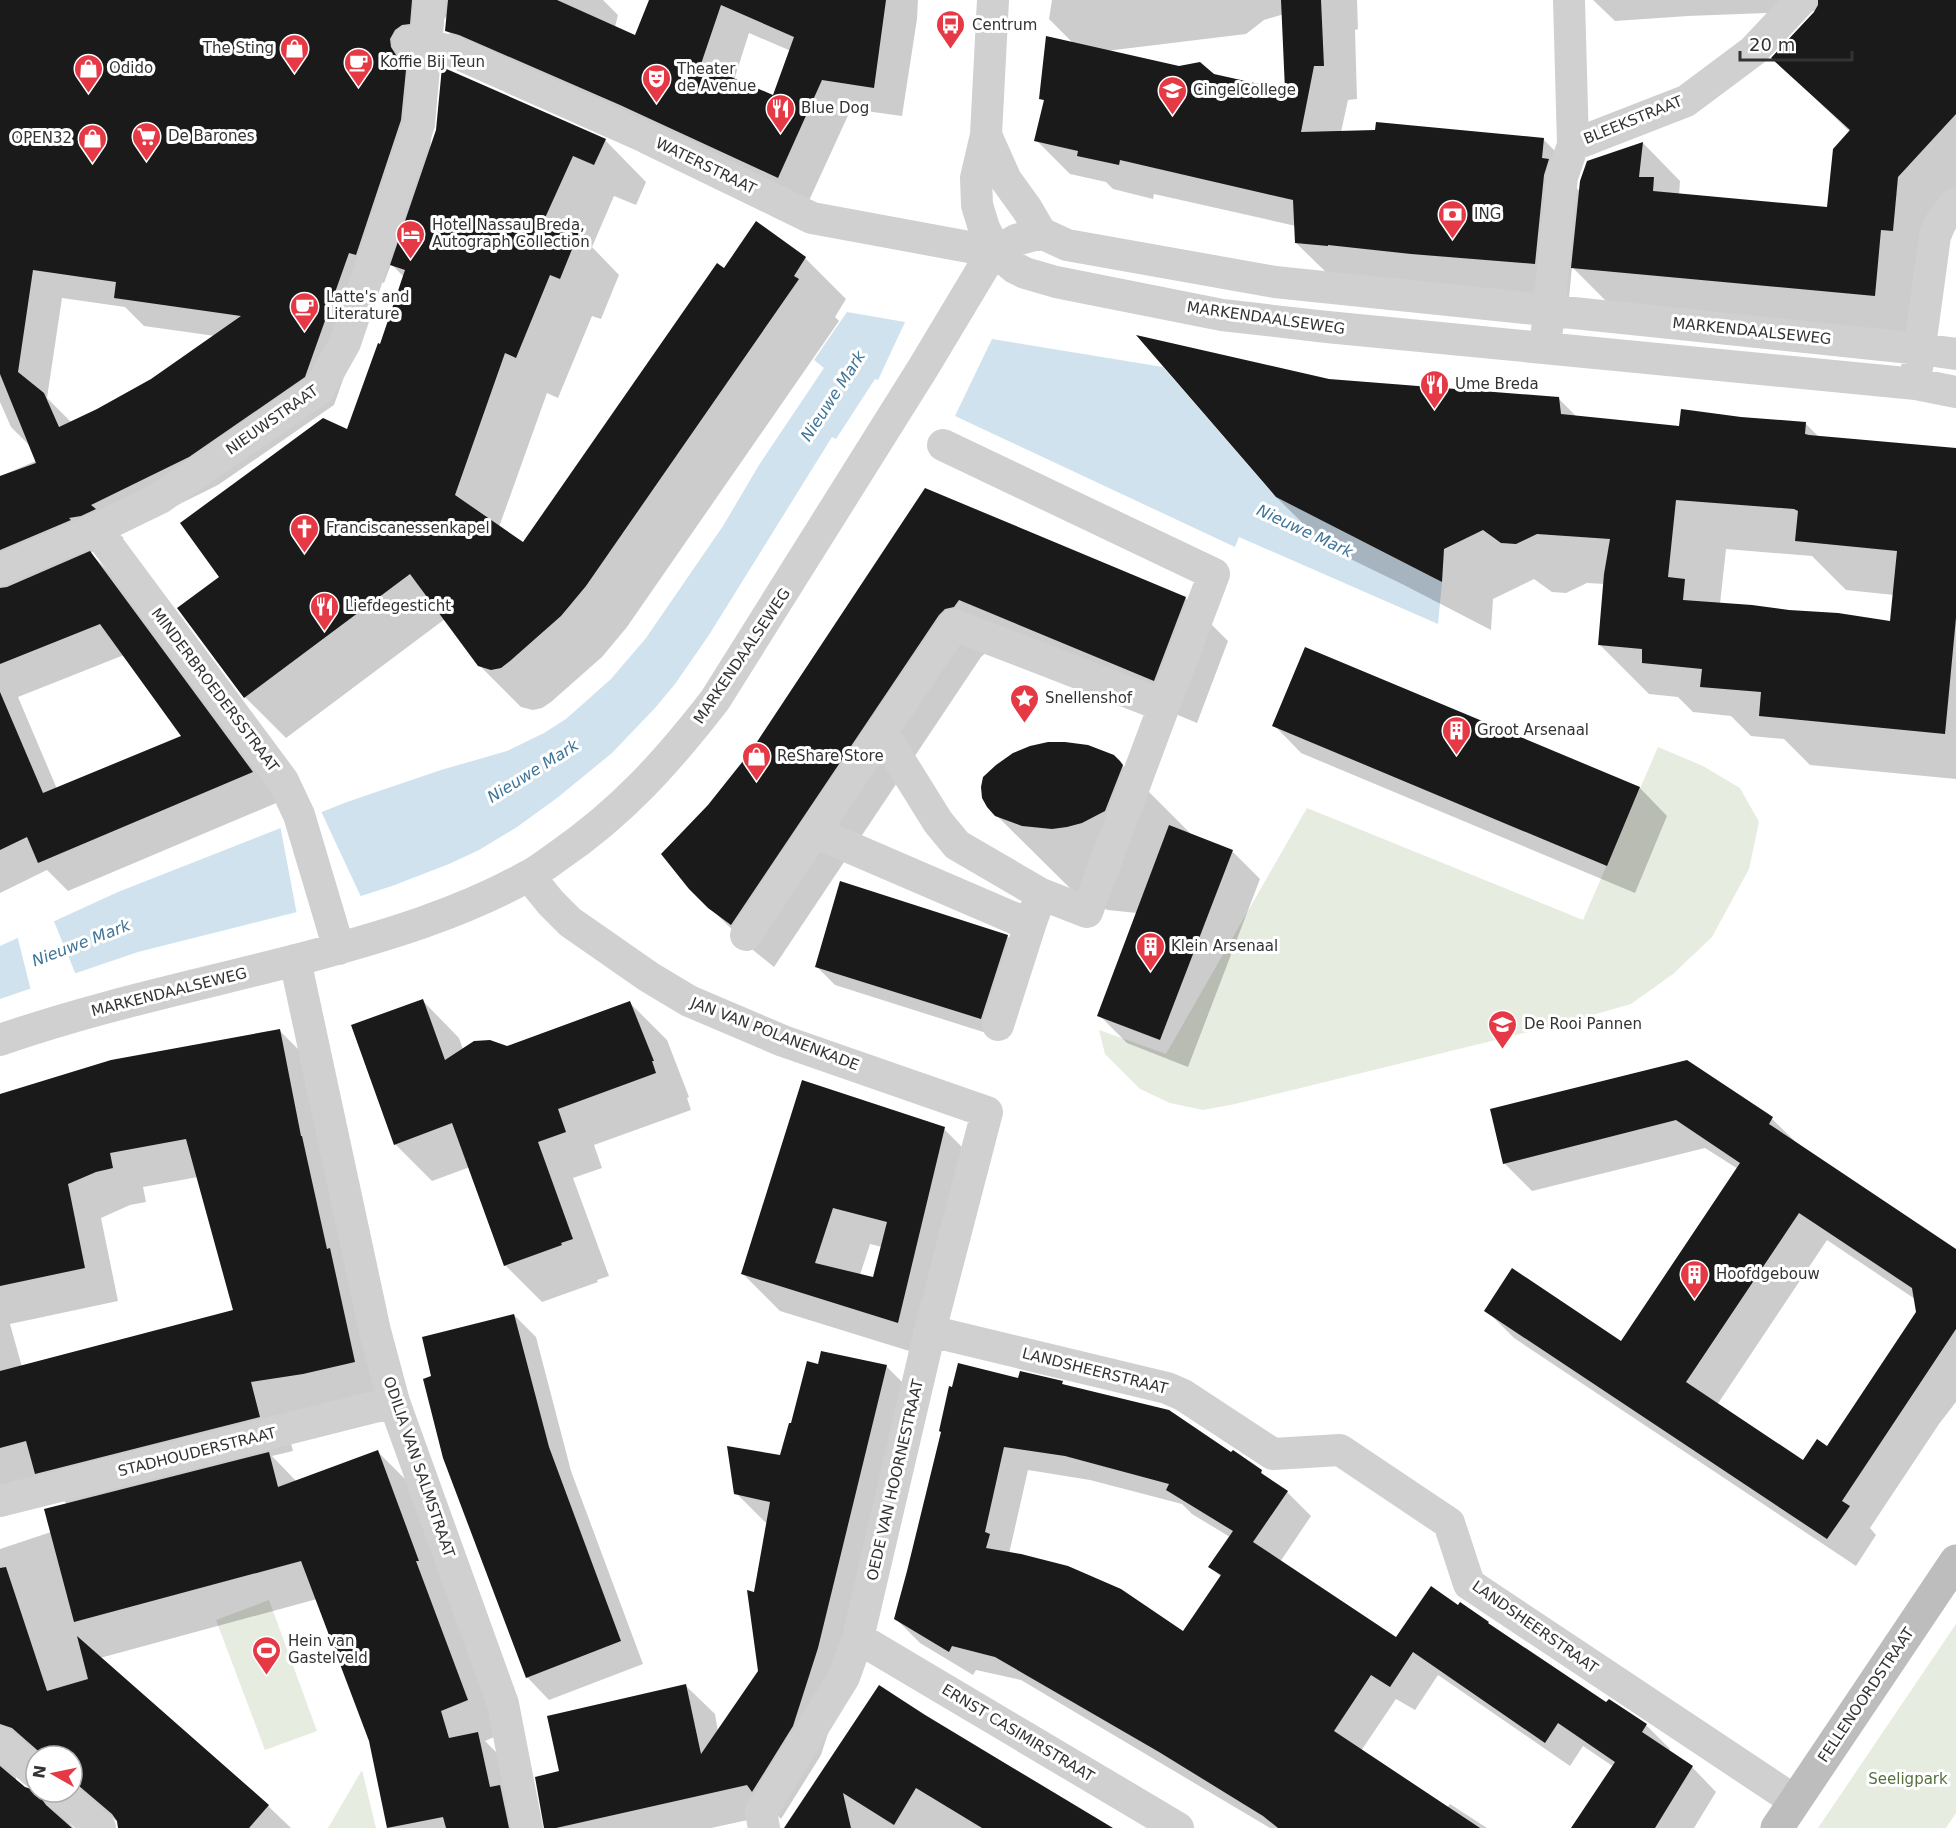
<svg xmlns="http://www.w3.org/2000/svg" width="1956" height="1828" font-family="'DejaVu Sans',sans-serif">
  <rect width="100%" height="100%" fill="#fff"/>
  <!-- green -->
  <path fill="#e6ecdf" d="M1658,747L1703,766L1740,788L1759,822L1749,869L1712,937L1673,974L1631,1004L1561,1024L1235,1104L1203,1110L1170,1103L1140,1089L1105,1054L1099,1030L1166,1054L1307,808L1583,920Z
    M269,1600L317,1731L265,1750L216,1620Z
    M1956,1624V1813L1946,1828H1818Z
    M362,1770L376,1828H328Z"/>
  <!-- water -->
  <path fill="#cfe2ee" d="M847,312L905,322L878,380L875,379L836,439L832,437L709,635L675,684L655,708L612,753L557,798L517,827L479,850L449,864L392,886L361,896L138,952L0,999V946L118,892L347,802L441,770L507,751L544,733L566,719L611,679L646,638L723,526L759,465L824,368L814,360Z
    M992,339L1163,367L1276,497L1442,582L1438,624L1239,537L1235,547L955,416Z"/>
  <!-- pier -->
  <path fill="#fff" d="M320,809L362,899L297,915L280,825Z
    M53,919L76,975L31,991L17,935Z"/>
  <!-- shadow -->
  <path fill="#0003" fill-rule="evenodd" d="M0,0H603L618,15L615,27L636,37L651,0H918L917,19L902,116L851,109L807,205L476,60L447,31L448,15L444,19L430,150L605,140L646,182L636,205L614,196L592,247L619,275L601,319L592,316L558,398L547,393L499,527L523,544L725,270L805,258L846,299L835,317L839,321L627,627L602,657L551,702L542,708L533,710L521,707L479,665L445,619L286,738L245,697L179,608L221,577L348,431L381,346L404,277L391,264L384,283L378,281L334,405L218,485L119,534L124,538L90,553L119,582L281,801L68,891L47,870L0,893V476L36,461L31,447L11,427L0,402ZM749,33L791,51L773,97L734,80ZM62,298L125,307L144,326L215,336L152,381L72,423L47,398ZM124,655L183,737L57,789L18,697Z
    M1052,0H1357L1358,29L1355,30L1357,99L1348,100L1341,132L1543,139L1577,173L1576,187L1580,192L1643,143L1680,181L1679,195L1829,208L1850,132L1773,58L1818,11L1688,16L1615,21L1593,0H1956V192L1912,333L1610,305L1572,267L1569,298L1331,277L1296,243V226L1154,194L1153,199L1113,189L1106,182L1070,174L1036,140L1045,102L1041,98L1074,44L1049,19ZM1284,14L1286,92L1106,51L1246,34L1264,20Z
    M1329,381L1559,399L1577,417L1680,427L1741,419L1805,423L1820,438L1956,450V779L1810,765L1784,739L1751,736L1731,716L1693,712L1678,697L1649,694L1599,644L1605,584L1587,583L1566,593L1552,592L1534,579L1493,599L1491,630L1404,585L1334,551L1324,544L1273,494ZM1726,549L1812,556L1846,590L1894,595L1892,623L1720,604Z
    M926,490L1185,598L1228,641L1197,723L1002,642L988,651L981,657L774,967L753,950L690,888L709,806L752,752Z
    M1274,725L1640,788L1667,816L1635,893L1301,753Z
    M1113,756L1192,835L1232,851L1260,879L1188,1067L1127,1043L1099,1015L1137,913L1108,910L1082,900L996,815Z
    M1007,936L1026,955L999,1037L835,985L816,966Z
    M423,1001L459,1038L463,1049L507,1048L630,1003L667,1040L689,1097L687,1098L691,1110L594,1145L602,1168L573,1178L609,1276L597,1280L598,1282L542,1302L505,1265L470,1167L432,1181L395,1144Z
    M280,1031L314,1065L388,1396L284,1415L293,1451L272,1456L297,1482L378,1452L412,1486L501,1734L485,1741L511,1767L535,1828H389L370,1741L317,1599L100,1658L268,1806L291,1828H119V1823L105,1812L72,1791V1756H36L16,1773V1782L32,1792H40L74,1828H0V1549L51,1532L67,1504L49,1485L0,1499V1095L112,1061ZM198,1177L235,1311L22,1367L10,1324L118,1301L101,1218L130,1205L146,1202L143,1187Z
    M803,1082L944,1129L981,1166L935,1359L780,1311L743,1274ZM870,1244L882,1247L874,1279L860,1275Z
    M1491,1111L1772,1119L1800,1146L1956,1251V1402L1939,1424L1870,1528L1876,1535L1856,1566L1514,1338L1486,1310L1622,1343L1738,1169L1705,1148L1532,1191L1504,1163ZM1827,1240L1915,1299L1918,1313L1828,1448L1803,1462L1717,1405Z
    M514,1315L536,1337L571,1471L643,1664L549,1700L527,1677Z
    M822,1352L887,1367L915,1395L846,1677L821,1755L781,1819L776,1814L711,1828H545L561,1773L686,1686L715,1714L718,1732L759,1672L755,1594L768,1523L765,1522L736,1493L781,1456L819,1366Z
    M1019,1379L1062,1383L1066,1387L1232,1454L1261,1472L1272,1483L1287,1492L1311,1516L1280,1562L1396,1639L1460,1605L1607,1704L1646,1725L1670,1749L1668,1752L1692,1767L1716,1792L1694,1828H1574L1614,1767L1583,1746L1570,1766L1438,1675L1415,1710L1396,1699L1361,1751L1447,1808L1450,1804L1487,1828H1270L1021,1680L976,1670L973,1675L920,1643L896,1619ZM1028,1470L1090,1480L1182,1504L1192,1514L1230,1537L1210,1566L1221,1577L1184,1633L1009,1554Z
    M880,1687L1110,1828H796Z"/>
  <!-- building -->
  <path fill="#1a1a1a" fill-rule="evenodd" d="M0,0H412L410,24L402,25L395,30L390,39L391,47L396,55L407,60L401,120L356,255L349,253L305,377L189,457L91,505L96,509L81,516L69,518L71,520L0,550V476L36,463L0,374ZM33,270L116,282L114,298L241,316L151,379L97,409L59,427L44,393L18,372Z
    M448,0H557L635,35L649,0H886L874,88L822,80L778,178L620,105L459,35L445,31ZM721,5L794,37L773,95L701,64Z
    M1281,0H1321L1324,66H1314L1301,132L1375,130L1376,122L1544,138L1542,158L1549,159L1544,175L1535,264L1411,254L1328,245V246L1295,243L1293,200L1120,160L1119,165L1077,156L1078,151L1034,141L1044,100L1039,99L1046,36L1179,66L1200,62L1214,74L1285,90Z
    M1818,0H1956V114L1898,177L1893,231L1881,230L1875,296L1571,268L1580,181L1587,161L1643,142L1639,177H1654L1653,191L1827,207L1833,149L1850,130L1771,58L1814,12L1818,5Z
    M442,67L606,139L594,165L573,156L545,218L579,232L560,279L550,275L516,358L505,353L455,495L523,542L717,263L724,268L756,221L806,257L794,276L799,279L586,586L561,616L510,661L501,668L491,670L478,666L410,574L244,698L177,608L219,577L180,523L323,418L347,429L378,343L380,344L405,270L390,265L436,130Z
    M1136,335L1329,379L1559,397L1561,414L1679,426L1681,409L1741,417L1806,422L1805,434L1809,435L1956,448V618L1945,734L1759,716L1761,692L1700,687L1702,669L1642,663V649L1598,645L1604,574L1610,539L1537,534L1516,544L1501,543L1483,530L1444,549L1442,582L1276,497ZM1676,500L1794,509L1798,511L1795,541L1897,551L1890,621L1838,613L1789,610L1752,605L1683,600L1685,579L1668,577Z
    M925,488L1186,597L1154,681L959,600L954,607L945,609L939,615L731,925L708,908L689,889L661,854L708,805L751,751Z
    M90,551L253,772L38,863L27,837L0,850V692L43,793L181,736L100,624L0,664V588L7,587Z
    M1305,647L1640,787L1607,866L1272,726Z
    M1048,742H1065L1088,745L1114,755L1120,761L1123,765L1105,811L1082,823L1067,827L1052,829L1022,826L995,816L987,807L982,798L981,787L983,777L996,765L1013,753L1030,746Z
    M1169,825L1233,850L1160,1040L1097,1016Z
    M840,881L1008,935L981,1019L815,967Z
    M423,999L445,1060L474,1041L490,1040L507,1046L630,1001L654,1061H652L656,1073L558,1109L566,1132L538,1142L573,1239L561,1243L562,1245L504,1266L452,1123L394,1145L351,1025Z
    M280,1029L301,1136H302L327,1249L330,1248L355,1362L303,1374L251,1382L260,1417L35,1474L26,1441L0,1448V1371L233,1310L186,1139L110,1153L113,1168L96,1172L68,1184L85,1268L0,1286V1094L111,1060Z
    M1687,1060L1773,1117L1769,1124L1956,1249V1329L1842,1501L1850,1506L1827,1539L1484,1311L1512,1268L1621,1341L1740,1163L1676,1120L1503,1164L1490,1109ZM1799,1213L1912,1288L1916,1312L1827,1446L1817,1439L1803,1460L1686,1382Z
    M802,1080L945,1127L898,1323L741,1274ZM833,1208L887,1222L873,1277L815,1263Z
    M514,1314L549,1447L621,1641L526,1678L443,1458L423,1379L431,1376L422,1337Z
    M821,1351L887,1365L818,1648L793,1726L752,1792L747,1785L556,1828H544L535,1777L559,1771L547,1716L686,1684L701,1754L758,1671L747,1590L754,1592L770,1502L734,1494L727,1446L780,1455L789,1423H791L807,1361L818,1364Z
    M958,1363L1018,1378L1020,1371L1063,1381L1062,1384L1169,1410L1231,1452L1233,1450L1262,1470L1261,1473L1288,1491L1253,1542L1396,1637L1431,1586L1458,1605L1460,1602L1489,1622L1488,1623L1606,1702L1609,1699L1647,1724L1642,1732L1693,1766L1655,1828H1571L1615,1762L1558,1723L1545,1743L1413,1652L1390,1687L1371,1675L1334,1731L1480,1828H1278L1263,1816L1159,1752L995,1657L952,1646L949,1652L894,1619L907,1571L941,1432L939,1431L949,1386L952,1387ZM1004,1447L1065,1456L1169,1484L1166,1490L1233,1531L1208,1567L1221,1575L1183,1631L1121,1589L1068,1566L1021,1554L986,1548L990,1534L985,1532Z
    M378,1450L419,1561H416L468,1700L441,1711L449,1738L478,1732L490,1787L500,1785L509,1828H446L443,1817L387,1828L369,1741L301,1561L74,1622L44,1509L269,1452L278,1487Z
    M6,1567L47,1691L88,1679L77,1636L269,1805L249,1828H118L117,1821L112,1814L72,1780V1756H44L12,1728L0,1724V1568Z
    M879,1685L925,1715L1113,1828H982L916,1788L894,1825L843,1793L851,1828H784Z
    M0,1766L25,1787L40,1792L41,1798L46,1805L72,1828H0Z"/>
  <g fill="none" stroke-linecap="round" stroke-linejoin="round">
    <!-- street -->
    <path stroke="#d0d0d0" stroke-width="32" d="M993,0L986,135L976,178L977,205L984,228L996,252L1015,268L1025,273L1056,282L1222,315L1327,327L1916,384L1956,392
      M408,42L452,51L645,137L812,218L996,252
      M986,135L1006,180L1027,209L1041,233L1067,245L1275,282L1920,349L1956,354
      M1573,145L1686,101L1753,51L1801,0
      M1547,330L1562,177L1573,145L1569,0
      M1917,368L1935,236L1941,222L1956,203
      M943,445L1214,574L1164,706
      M96,529L283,781L299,815L339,949
      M0,570L96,529L160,498L319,389L345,343L419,124L430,0
      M882,732L938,822L957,845L1041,894
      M814,832L954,625L1164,706L1087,912L1041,894L1030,925
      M529,876L551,903L570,922L649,977L689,1001L783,1041L987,1112L930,1331L858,1638L844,1677L761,1812L764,1828
      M746,935L814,832L1030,925L998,1025
      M295,960L375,1331L394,1402L503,1704L527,1828
      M0,1040C103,1004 210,983 315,955C388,935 462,913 528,876C538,871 548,863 558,856C622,812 667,762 715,700L923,368L986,263L996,252L1016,240L1041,233
      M930,1331L1167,1388L1183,1395L1273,1454L1340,1450L1449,1523L1469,1584L1795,1801
      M0,1501L394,1402
      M858,1638L1178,1828
      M0,1742L36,1773
      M58,1792L100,1828"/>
    <!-- secondary -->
    <path stroke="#bdbdbd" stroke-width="33" d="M1777,1828L1956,1561"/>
  </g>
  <!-- icons -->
  <defs>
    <symbol id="bus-pin" viewBox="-11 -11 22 30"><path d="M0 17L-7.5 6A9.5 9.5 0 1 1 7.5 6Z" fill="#e63946" stroke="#fff"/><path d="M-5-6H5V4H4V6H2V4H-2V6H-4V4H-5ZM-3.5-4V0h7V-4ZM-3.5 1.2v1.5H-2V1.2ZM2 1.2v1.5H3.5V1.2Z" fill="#fff"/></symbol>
    <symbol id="shop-pin" viewBox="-11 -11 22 30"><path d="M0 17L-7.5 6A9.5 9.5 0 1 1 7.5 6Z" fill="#e63946" stroke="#fff"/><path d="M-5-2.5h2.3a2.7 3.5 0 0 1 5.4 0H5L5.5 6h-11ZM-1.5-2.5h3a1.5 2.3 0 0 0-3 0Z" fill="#fff"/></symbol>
    <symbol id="cafe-pin" viewBox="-11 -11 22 30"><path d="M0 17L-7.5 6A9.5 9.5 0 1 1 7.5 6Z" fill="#e63946" stroke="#fff"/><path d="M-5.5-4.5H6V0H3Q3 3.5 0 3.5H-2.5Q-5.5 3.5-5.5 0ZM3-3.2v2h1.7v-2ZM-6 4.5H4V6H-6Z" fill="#fff"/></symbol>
    <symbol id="theatre-pin" viewBox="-11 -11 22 30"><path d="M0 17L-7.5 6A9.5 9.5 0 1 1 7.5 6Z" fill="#e63946" stroke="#fff"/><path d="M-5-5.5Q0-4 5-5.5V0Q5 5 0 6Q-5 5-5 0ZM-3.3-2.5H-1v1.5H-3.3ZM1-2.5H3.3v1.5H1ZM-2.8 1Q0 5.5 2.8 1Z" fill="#fff"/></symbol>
    <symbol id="school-pin" viewBox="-11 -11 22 30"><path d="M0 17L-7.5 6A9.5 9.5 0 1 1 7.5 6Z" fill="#e63946" stroke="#fff"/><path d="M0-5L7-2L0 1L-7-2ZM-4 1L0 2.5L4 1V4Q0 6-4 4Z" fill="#fff"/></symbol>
    <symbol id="restaurant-pin" viewBox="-11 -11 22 30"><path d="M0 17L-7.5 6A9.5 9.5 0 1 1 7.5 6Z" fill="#e63946" stroke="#fff"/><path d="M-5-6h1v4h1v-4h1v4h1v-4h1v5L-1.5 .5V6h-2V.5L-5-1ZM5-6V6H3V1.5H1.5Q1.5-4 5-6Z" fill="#fff"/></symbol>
    <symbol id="supermarket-pin" viewBox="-11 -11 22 30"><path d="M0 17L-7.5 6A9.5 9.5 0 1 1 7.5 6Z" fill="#e63946" stroke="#fff"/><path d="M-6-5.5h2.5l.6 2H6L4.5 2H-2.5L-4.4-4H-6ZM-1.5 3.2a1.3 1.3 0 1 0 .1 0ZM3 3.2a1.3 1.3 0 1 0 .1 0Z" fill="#fff"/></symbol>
    <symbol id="bank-pin" viewBox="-11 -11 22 30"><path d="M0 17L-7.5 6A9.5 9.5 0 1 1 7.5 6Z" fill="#e63946" stroke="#fff"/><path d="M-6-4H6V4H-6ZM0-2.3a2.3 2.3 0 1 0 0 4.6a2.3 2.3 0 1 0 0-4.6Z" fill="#fff"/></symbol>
    <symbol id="hotel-pin" viewBox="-11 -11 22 30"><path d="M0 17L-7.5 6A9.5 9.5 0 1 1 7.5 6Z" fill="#e63946" stroke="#fff"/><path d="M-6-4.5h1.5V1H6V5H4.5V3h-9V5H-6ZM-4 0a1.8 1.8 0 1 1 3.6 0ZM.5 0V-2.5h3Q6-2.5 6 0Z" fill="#fff"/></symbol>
    <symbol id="church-pin" viewBox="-11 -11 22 30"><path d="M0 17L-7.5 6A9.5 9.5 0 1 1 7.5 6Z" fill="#e63946" stroke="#fff"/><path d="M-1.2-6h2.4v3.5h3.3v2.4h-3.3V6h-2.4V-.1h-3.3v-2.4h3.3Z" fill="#fff"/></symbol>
    <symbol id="sight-pin" viewBox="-11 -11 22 30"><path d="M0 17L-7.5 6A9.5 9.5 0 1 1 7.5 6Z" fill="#e63946" stroke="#fff"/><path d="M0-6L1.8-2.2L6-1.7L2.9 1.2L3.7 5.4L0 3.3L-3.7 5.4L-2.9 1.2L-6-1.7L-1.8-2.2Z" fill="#fff"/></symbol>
    <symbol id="building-pin" viewBox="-11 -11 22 30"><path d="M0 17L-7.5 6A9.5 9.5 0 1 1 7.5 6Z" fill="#e63946" stroke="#fff"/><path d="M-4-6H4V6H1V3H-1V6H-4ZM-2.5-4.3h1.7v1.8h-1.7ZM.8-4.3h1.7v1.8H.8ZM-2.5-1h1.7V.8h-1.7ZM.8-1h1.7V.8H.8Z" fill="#fff"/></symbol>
    <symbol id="stadium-pin" viewBox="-11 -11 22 30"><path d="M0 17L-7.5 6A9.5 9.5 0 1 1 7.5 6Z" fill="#e63946" stroke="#fff"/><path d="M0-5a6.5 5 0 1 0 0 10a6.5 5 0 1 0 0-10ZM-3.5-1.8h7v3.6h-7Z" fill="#fff"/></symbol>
  </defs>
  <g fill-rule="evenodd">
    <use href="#bus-pin" x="934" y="8" width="33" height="45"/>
    <use href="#shop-pin" x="278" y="32" width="33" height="45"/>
    <use href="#cafe-pin" x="342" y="46" width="33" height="45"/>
    <use href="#shop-pin" x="72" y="52" width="33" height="45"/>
    <use href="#theatre-pin" x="640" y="62" width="33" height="45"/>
    <use href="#school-pin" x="1156" y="74" width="33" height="45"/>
    <use href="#restaurant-pin" x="764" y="92" width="33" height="45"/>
    <use href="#supermarket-pin" x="130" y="120" width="33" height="45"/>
    <use href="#shop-pin" x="76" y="122" width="33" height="45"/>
    <use href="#bank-pin" x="1436" y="198" width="33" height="45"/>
    <use href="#hotel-pin" x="394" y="218" width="33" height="45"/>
    <use href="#cafe-pin" x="288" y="290" width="33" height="45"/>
    <use href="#restaurant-pin" x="1418" y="368" width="33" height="45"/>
    <use href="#church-pin" x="288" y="512" width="33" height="45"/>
    <use href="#restaurant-pin" x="308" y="590" width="33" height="45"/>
    <use href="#sight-pin" x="1008" y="682" width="33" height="45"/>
    <use href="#building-pin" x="1440" y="714" width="33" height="45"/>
    <use href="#shop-pin" x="740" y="740" width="33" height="45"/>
    <use href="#building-pin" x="1134" y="930" width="33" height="45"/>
    <use href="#school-pin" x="1486" y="1008" width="33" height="45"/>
    <use href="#building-pin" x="1678" y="1258" width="33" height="45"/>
    <use href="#stadium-pin" x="250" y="1634" width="33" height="45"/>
  </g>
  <g text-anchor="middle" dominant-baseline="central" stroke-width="6" stroke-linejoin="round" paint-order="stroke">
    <!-- poi labels -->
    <g font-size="15" fill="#333" stroke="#fff" text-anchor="start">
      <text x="972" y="25">Centrum</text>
      <text x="274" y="48" text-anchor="end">The Sting</text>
      <text x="380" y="62">Koffie Bij Teun</text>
      <text x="109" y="68">Odido</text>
      <text x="677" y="69">Theater<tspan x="677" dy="17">de Avenue</tspan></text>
      <text x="1193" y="90">CingelCollege</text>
      <text x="801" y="108">Blue Dog</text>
      <text x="168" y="136">De Barones</text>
      <text x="72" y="138" text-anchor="end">OPEN32</text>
      <text x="1474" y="214">ING</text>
      <text x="432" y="225">Hotel Nassau Breda,<tspan x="432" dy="17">Autograph Collection</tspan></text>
      <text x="326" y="297">Latte's and<tspan x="326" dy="17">Literature</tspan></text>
      <text x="1455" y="384">Ume Breda</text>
      <text x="326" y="528">Franciscanessenkapel</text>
      <text x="345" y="606">Liefdegesticht</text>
      <text x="1045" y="698">Snellenshof</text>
      <text x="1477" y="730">Groot Arsenaal</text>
      <text x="777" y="756">ReShare Store</text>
      <text x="1171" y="946">Klein Arsenaal</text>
      <text x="1524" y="1024">De Rooi Pannen</text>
      <text x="1716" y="1274">Hoofdgebouw</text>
      <text x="288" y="1641">Hein van<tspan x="288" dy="17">Gastelveld</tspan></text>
    </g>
    <!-- street labels -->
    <g font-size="15" fill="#333" stroke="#fff">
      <text transform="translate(1633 120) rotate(-22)">BLEEKSTRAAT</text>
      <text transform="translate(706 166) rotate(26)">WATERSTRAAT</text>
      <text transform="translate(1266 318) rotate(8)">MARKENDAALSEWEG</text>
      <text transform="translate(1752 331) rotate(6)">MARKENDAALSEWEG</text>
      <text transform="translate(272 420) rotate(-35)">NIEUWSTRAAT</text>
      <text transform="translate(742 656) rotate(-56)">MARKENDAALSEWEG</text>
      <text transform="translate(215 690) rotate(53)">MINDERBROEDERSSTRAAT</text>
      <text transform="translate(169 992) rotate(-14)">MARKENDAALSEWEG</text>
      <text transform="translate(775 1034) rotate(21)">JAN VAN POLANENKADE</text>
      <text transform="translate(1095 1371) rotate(14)">LANDSHEERSTRAAT</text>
      <text transform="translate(197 1452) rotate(-14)">STADHOUDERSTRAAT</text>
      <text transform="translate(419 1467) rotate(71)">ODILIA VAN SALMSTRAAT</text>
      <text transform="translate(895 1480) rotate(-77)">OEDE VAN HOORNESTRAAT</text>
      <text transform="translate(1535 1627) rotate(35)">LANDSHEERSTRAAT</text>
      <text transform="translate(1866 1695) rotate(-56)">FELLENOORDSTRAAT</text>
      <text transform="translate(1018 1733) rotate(31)">ERNST CASIMIRSTRAAT</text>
    </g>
    <!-- park labels -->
    <g font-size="15" fill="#56703f" stroke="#fff">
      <text x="1908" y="1779">Seeligpark</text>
    </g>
    <!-- water labels -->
    <g font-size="16" font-style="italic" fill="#3f7597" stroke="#fff">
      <text transform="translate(833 396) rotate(-57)">Nieuwe Mark</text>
      <text transform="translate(1305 531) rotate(25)">Nieuwe Mark</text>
      <text transform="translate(533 771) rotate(-32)">Nieuwe Mark</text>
      <text transform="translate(81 943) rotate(-21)">Nieuwe Mark</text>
    </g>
  </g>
  <!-- north arrow -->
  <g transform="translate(54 1774) rotate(279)"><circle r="28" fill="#ffffff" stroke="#adadad" stroke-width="1.5"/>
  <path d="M0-4.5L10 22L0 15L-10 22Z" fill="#e63946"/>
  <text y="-9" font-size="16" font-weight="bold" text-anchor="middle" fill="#333333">N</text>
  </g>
  <!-- scale -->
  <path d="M1740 51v9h112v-9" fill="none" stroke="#333333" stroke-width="3"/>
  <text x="1749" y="51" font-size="18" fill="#333333" stroke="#ffffff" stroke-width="4.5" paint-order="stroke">20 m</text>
</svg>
